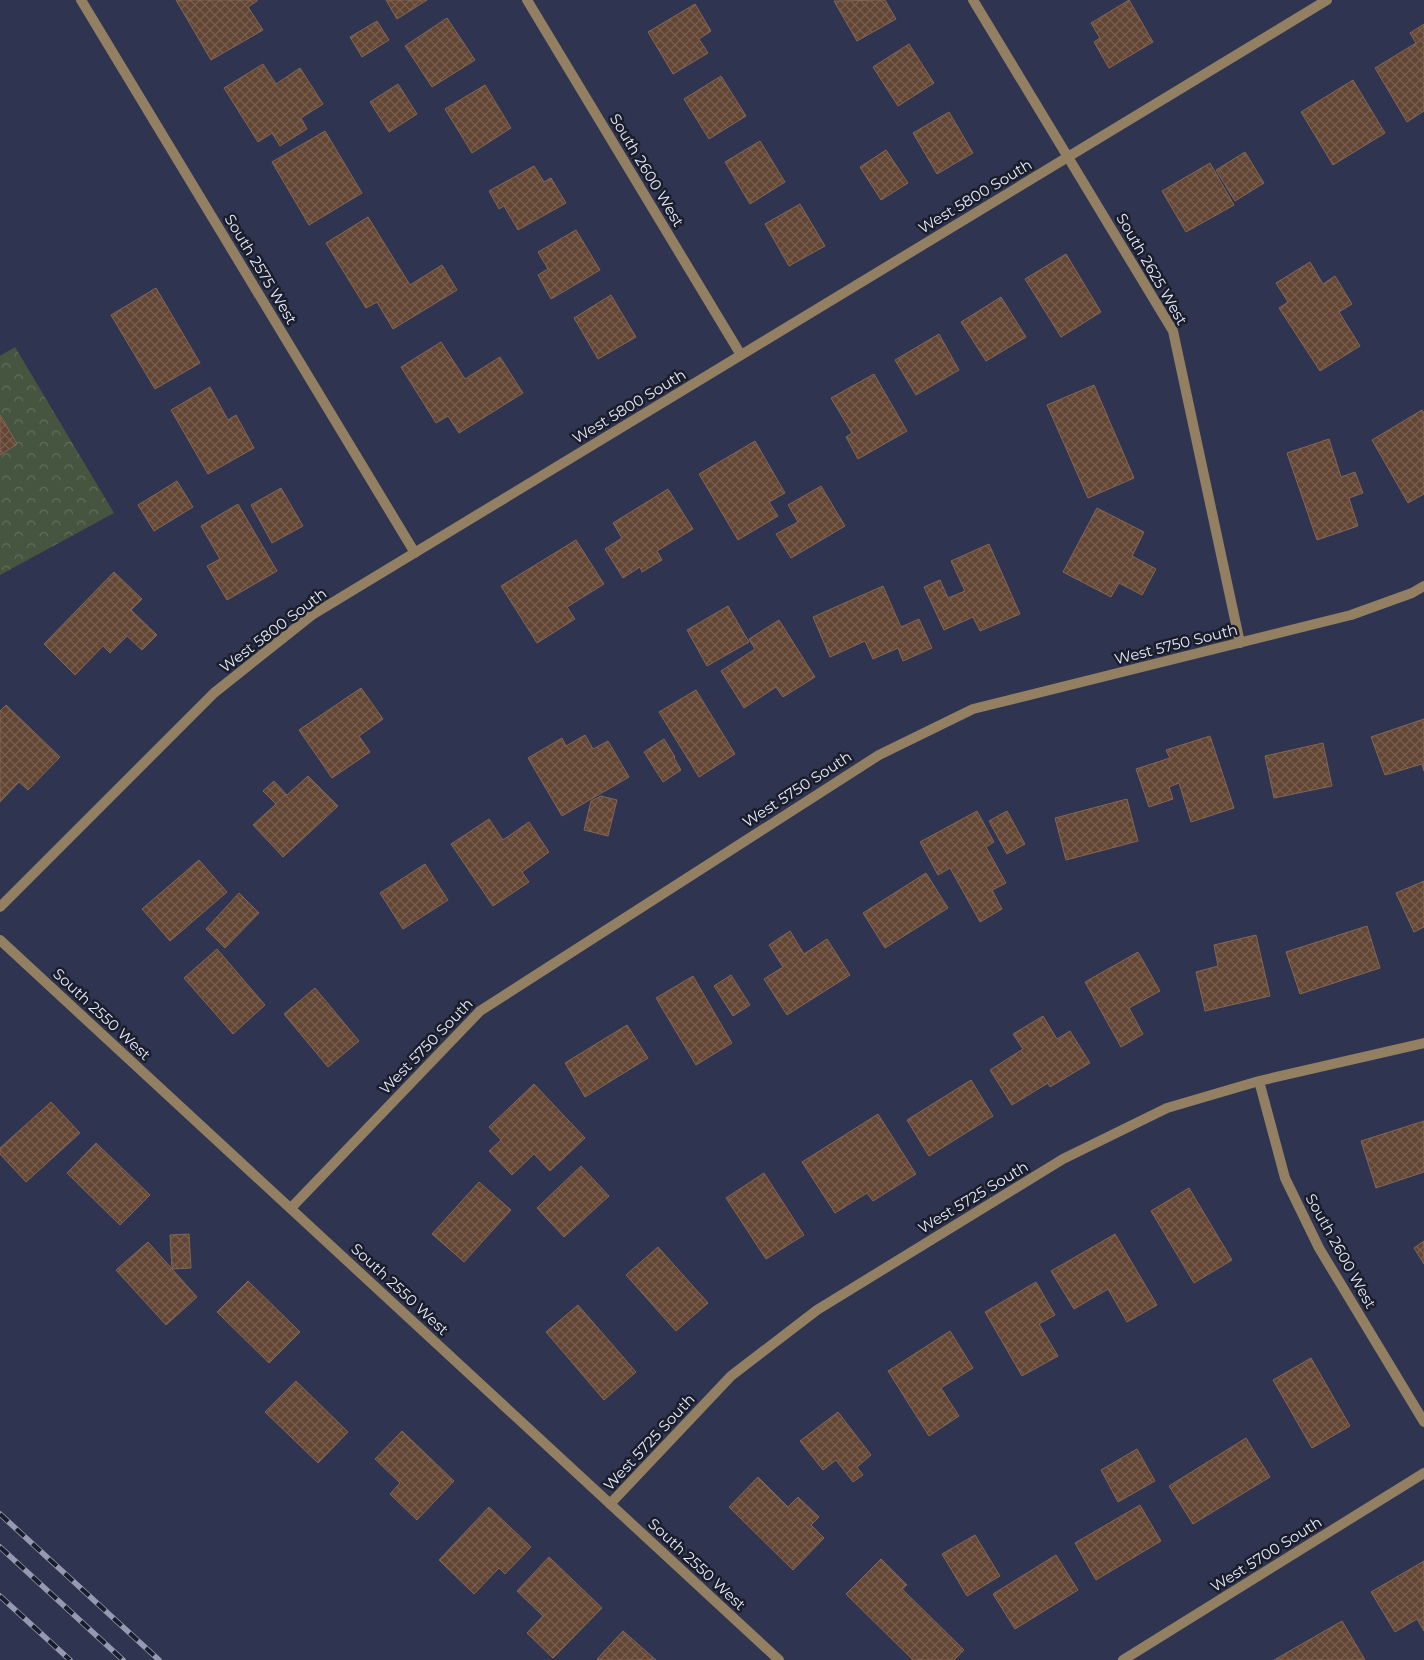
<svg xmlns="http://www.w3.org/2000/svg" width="1424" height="1660" font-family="Montserrat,sans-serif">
  <defs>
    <pattern id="park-crowns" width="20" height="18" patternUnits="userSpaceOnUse" patternTransform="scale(1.25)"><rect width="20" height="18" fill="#46553f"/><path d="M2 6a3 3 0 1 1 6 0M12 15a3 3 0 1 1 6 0" fill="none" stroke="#616e5c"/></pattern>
    <pattern id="building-cross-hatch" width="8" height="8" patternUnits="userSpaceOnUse" patternTransform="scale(1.25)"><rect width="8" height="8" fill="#624533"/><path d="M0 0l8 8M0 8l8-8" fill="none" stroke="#786051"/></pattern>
  </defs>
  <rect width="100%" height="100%" fill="#2f3450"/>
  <!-- park -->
  <path fill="url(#park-crowns)" d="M15,347L114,513L0,575V356Z"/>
  <!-- building -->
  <path fill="url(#building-cross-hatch)" stroke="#856553" d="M176,0H257V1L248,7L263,30L211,60Z
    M386,0H427L397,19Z
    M885,0L896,19L857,41L834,1Z
    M1129,0L1153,42L1109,68L1094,42L1100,38L1091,23Z
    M695,4L711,31L699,39L708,53L673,74L648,32Z
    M447,18L475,60L432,87L405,46Z
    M377,21L389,40L362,57L350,37Z
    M1424,24V111L1407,122L1375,68L1416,43L1410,33Z
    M909,44L934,83L898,106L873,67Z
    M263,64L276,84L300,68L323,104L301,118L307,129L280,146L272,133L258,142L224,88Z
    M721,76L746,116L709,139L684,99Z
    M1353,80L1385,133L1333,165L1301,112Z
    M398,84L417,114L389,132L370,102Z
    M485,85L511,128L472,153L445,109Z
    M949,112L973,153L937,174L913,133Z
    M325,131L362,193L309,225L272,162Z
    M760,141L785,182L750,204L725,162Z
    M886,150L908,183L881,200L860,167Z
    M1245,152L1264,183L1235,201L1216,170Z
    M1210,163L1234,205L1186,232L1162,191Z
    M534,166L544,182L551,178L566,203L518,230L504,206L499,209L489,191Z
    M800,204L825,246L789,266L765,224Z
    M368,217L410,285L442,265L457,290L393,329L377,302L366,308L326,243Z
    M576,230L600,270L551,299L538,275L548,269L538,252Z
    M1066,254L1101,312L1061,337L1025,279Z
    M1310,262L1323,284L1335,276L1352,304L1339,312L1360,346L1320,371L1279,308L1288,302L1276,283Z
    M156,288L200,363L155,389L111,315Z
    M611,295L636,337L598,359L574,318Z
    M1001,297L1026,337L986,361L961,322Z
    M939,334L959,370L916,395L895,360Z
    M441,342L465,379L500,357L523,393L459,433L448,416L436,423L401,367Z
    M874,374L907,431L858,459L846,437L852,433L831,398Z
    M1094,385L1134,478L1088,498L1047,405Z
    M210,387L228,420L236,415L254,448L208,474L171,410Z
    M1422,410L1424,413V494L1408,503L1372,440Z
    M0,415L17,444L0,455Z
    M1329,439L1341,477L1355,472L1363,493L1349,498L1358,526L1317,540L1287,453Z
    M755,441L785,493L769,502L778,516L738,540L699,474Z
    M177,481L193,507L154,531L138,505Z
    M821,486L845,526L791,558L776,534L798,522L788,505Z
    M281,488L303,526L272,543L251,505Z
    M668,489L693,529L657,551L662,560L642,572L640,567L623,578L605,549L622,538L613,523Z
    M238,504L277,571L227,600L207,566L220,559L201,526Z
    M1097,508L1144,532L1132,556L1156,569L1142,595L1119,583L1111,597L1063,572Z
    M576,540L604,584L567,607L575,619L537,643L501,586Z
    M989,544L1020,614L980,631L973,617L944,630L924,587L940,580L948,598L965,591L951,561Z
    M114,572L142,599L131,610L157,635L142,650L127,636L110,653L103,646L75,675L44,644Z
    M883,586L901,627L919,619L932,648L903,661L898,648L873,659L865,641L830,657L813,617Z
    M728,606L749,642L707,666L687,630Z
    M779,620L815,677L783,697L776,687L744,708L721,671L755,649L749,639Z
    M361,688L383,719L359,736L370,752L332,778L299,730Z
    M696,690L735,754L699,777L659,712Z
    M6,705L60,757L28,790L19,782L0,802V711Z
    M1424,719V771L1422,764L1385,775L1371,737Z
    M585,735L593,749L608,741L629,777L562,816L528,758L562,738L566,746Z
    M1210,736L1234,808L1191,822L1179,783L1169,787L1173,799L1149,807L1136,769L1170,758L1166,750Z
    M664,739L675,757L674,758L681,770L663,782L644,752Z
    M1323,743L1332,786L1274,798L1265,756Z
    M308,776L338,806L283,857L253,825L276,804L263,791L274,781L287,795Z
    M601,796L617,800L608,836L584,830L591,801Z
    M1127,799L1138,841L1066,860L1055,818Z
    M977,811L994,842L986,847L1006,883L992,890L1002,909L980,922L950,868L938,875L920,842Z
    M1007,811L1025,844L1007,854L989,821Z
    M489,819L503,840L529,822L549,852L522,872L529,882L493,906L451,844Z
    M199,860L227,892L170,941L142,909Z
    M425,864L448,900L403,929L380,893Z
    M926,873L948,908L885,948L863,913Z
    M1424,881V927L1414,932L1396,893Z
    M239,893L259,913L225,948L206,929Z
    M1367,926L1380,968L1300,994L1286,952Z
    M790,931L804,954L827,939L850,975L787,1015L764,979L783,967L769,945Z
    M1256,935L1270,996L1205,1011L1196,972L1218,966L1214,945Z
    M217,949L265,1005L233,1034L184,978Z
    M1138,952L1160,991L1129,1008L1143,1034L1121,1047L1085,982Z
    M731,975L750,1005L733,1016L714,986Z
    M693,976L732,1043L696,1065L656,998Z
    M315,988L359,1041L328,1067L284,1014Z
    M1043,1016L1057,1039L1070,1031L1090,1063L1050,1087L1048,1083L1012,1105L990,1070L1023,1049L1013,1034Z
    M627,1025L648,1058L585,1097L565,1063Z
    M971,1080L993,1116L929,1156L907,1120Z
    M534,1084L585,1138L550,1171L534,1154L512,1175L489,1151L501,1140L489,1127Z
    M51,1102L80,1133L26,1182L0,1154V1148Z
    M878,1114L916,1174L873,1201L867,1193L835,1213L802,1162Z
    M1424,1121V1172L1376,1188L1361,1141Z
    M96,1143L150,1195L120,1225L67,1173Z
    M581,1166L609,1196L564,1237L537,1208Z
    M764,1173L804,1235L766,1259L726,1198Z
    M479,1182L511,1210L464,1262L432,1234Z
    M1189,1188L1232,1260L1194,1283L1151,1211Z
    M189,1234L191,1268L172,1269L170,1235Z
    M1115,1234L1157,1305L1127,1322L1108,1289L1074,1309L1051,1271Z
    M1424,1241V1264L1414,1248Z
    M148,1242L197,1297L166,1325L116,1270Z
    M658,1247L708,1303L676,1331L626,1275Z
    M248,1281L300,1332L269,1363L217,1312Z
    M1036,1282L1055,1315L1039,1324L1058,1356L1022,1376L985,1312Z
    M578,1305L636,1372L604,1400L546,1332Z
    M950,1331L973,1368L941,1388L959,1416L929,1436L888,1371Z
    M1311,1358L1350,1426L1312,1448L1273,1380Z
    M296,1381L348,1432L318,1463L265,1412Z
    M838,1412L871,1455L857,1467L863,1475L853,1482L836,1460L823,1470L800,1441Z
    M402,1431L454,1481L417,1520L390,1494L400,1483L375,1459Z
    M1246,1438L1270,1477L1193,1524L1169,1486Z
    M1137,1449L1155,1481L1118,1502L1101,1470Z
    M758,1477L788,1507L798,1497L819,1517L811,1525L824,1538L793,1570L729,1507Z
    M1140,1505L1161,1541L1096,1580L1075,1543Z
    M489,1507L531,1547L505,1574L499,1568L474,1594L439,1560Z
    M975,1535L1000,1576L967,1596L942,1554Z
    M1056,1555L1078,1590L1015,1629L993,1594Z
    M549,1557L602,1608L553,1658L527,1633L543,1616L517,1591Z
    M881,1559L907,1585L902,1589L964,1650L954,1660H913L846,1594Z
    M1424,1561V1631L1417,1619L1395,1632L1371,1592Z
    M1342,1621L1365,1660H1274Z
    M623,1631L656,1660H598L597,1659Z"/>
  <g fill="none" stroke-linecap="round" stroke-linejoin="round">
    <!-- minor -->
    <path stroke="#937f61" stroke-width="10" d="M81,0L415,553
      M527,0L741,355
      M973,0L1173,331L1240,643
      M0,907L214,693L312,615L1327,0
      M0,940L779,1660
      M1259,1081L1285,1178L1319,1248L1424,1422
      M291,1208L480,1011L879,755L973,709L1351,615L1412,593L1424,586
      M610,1504L731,1376L817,1310L1063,1159L1167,1108L1259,1081L1424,1043
      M1123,1660L1424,1473"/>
    <defs>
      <path id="rail" d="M0,1514L159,1660
        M0,1547L123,1660
        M0,1596L70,1660"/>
    </defs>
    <!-- rail casing -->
    <use href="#rail" stroke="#959ab1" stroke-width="5.5"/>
    <!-- rail -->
    <use href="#rail" stroke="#1a1d2a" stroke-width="4" stroke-dasharray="11" stroke-linecap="butt"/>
  </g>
  <g text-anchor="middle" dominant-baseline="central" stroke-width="5" stroke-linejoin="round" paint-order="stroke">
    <!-- street labels -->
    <g font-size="15" fill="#e5eafc" stroke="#1a1d2a">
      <text transform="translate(647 170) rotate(59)">South 2600 West</text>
      <text transform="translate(975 196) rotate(-31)">West 5800 South</text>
      <text transform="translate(261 269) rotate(59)">South 2575 West</text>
      <text transform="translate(1152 269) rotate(60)">South 2625 West</text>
      <text transform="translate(629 406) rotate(-31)">West 5800 South</text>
      <text transform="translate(273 630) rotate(-37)">West 5800 South</text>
      <text transform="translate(1176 644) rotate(-14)">West 5750 South</text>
      <text transform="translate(797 789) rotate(-33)">West 5750 South</text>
      <text transform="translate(102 1014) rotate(43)">South 2550 West</text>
      <text transform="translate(426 1046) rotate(-46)">West 5750 South</text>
      <text transform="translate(973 1197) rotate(-31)">West 5725 South</text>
      <text transform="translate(1341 1251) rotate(61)">South 2600 West</text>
      <text transform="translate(400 1289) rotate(43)">South 2550 West</text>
      <text transform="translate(649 1442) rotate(-47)">West 5725 South</text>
      <text transform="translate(1266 1554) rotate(-32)">West 5700 South</text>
      <text transform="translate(697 1564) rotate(43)">South 2550 West</text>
    </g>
  </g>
</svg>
